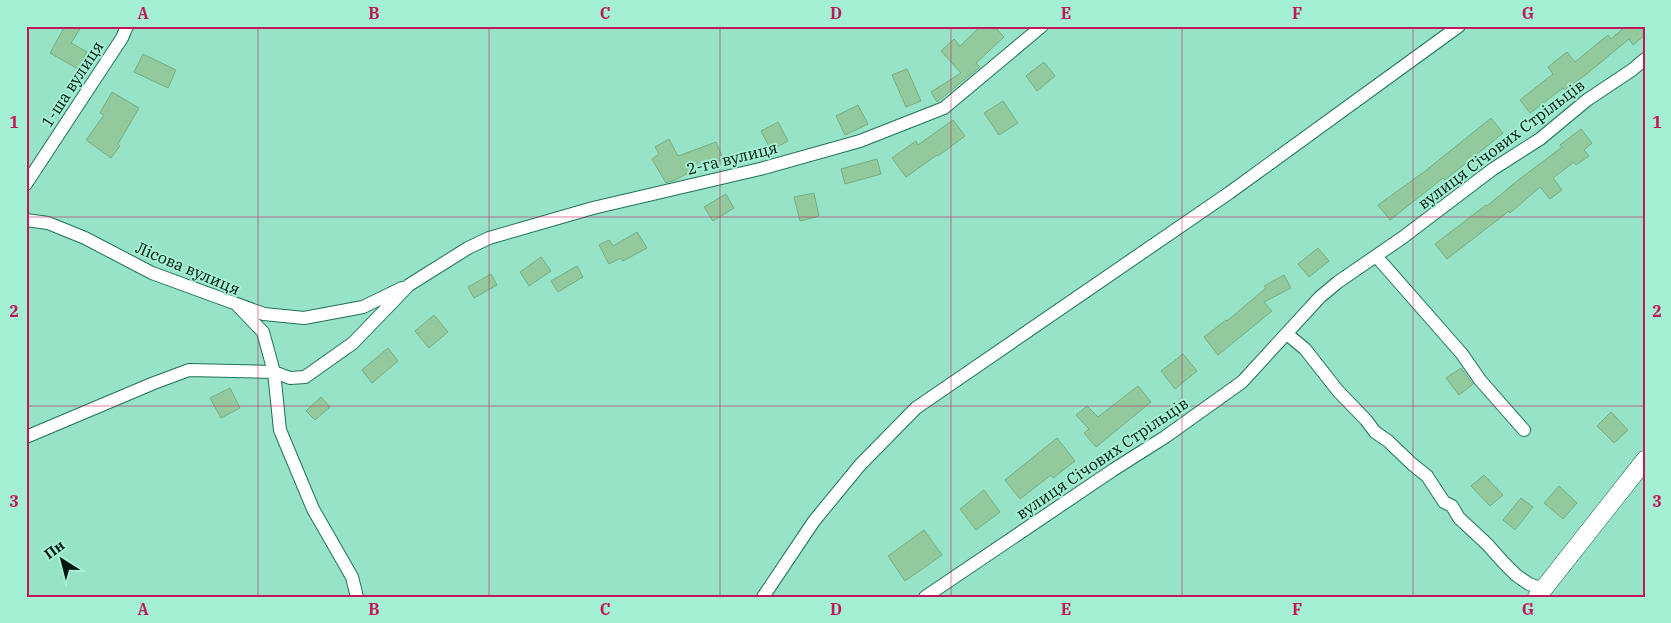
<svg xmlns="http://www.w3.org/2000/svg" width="1671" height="623" font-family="'IBM Plex Serif',serif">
  <rect width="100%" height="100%" fill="#96e3c7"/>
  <!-- building -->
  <path fill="#93ca9d" stroke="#77ad81" d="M65,26H82L71,43L87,52L78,69L50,53Z
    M981,26H994L1004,37L976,63L980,67L937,102L931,92L961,73L941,51L954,39L960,46Z
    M1626,26H1645V35L1633,45L1629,39L1588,73L1565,90L1563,88L1530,113L1520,100L1553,74L1548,67L1567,52L1575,62L1608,35L1611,39Z
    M143,54L176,70L168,88L134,72Z
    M1044,62L1055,76L1037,91L1026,76Z
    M907,69L921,101L906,107L892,75Z
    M112,92L139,108L118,144L120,146L111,158L86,140L104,115L100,113Z
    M1003,101L1018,123L999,135L984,113Z
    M858,105L868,124L845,135L836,116Z
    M1491,118L1503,133L1445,180L1443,178L1390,220L1378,205L1424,172Z
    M953,120L965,136L938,156L937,155L906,177L892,158L916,141L918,145Z
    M778,122L788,141L771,150L761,131Z
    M1581,129L1592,143L1584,150L1589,156L1576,165L1574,162L1553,178L1562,190L1550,199L1540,187L1510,213L1509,211L1447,259L1435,244L1486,205L1487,206L1517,181L1562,147L1560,145Z
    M669,139L678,156L716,142L723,159L688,173L675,180L666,183L652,159L659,154L655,147Z
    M877,159L881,174L845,184L841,169Z
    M814,193L819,216L800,221L794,197Z
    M726,194L734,208L713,221L704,207Z
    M637,232L647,248L623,261L621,258L609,264L599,245L609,240L613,246Z
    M1318,248L1329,261L1309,277L1298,264Z
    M541,257L551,271L529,286L520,272Z
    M577,266L583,277L558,292L551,281Z
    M491,274L497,285L474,298L468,287Z
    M1284,275L1291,288L1264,302L1272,311L1218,355L1204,337L1226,320L1227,321L1266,288L1264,286Z
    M434,315L448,332L429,348L415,331Z
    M388,348L398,361L372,383L362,370Z
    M1183,354L1197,371L1175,389L1161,371Z
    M1461,368L1473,384L1459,395L1446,378Z
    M1138,386L1151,402L1096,447L1084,433L1089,429L1076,415L1087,406L1098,417Z
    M230,388L240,408L221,418L210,398Z
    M321,397L330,407L315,420L306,411Z
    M1611,412L1628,430L1614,443L1597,426Z
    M1057,438L1075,461L1053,478L1051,475L1020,499L1005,480Z
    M1484,475L1503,495L1490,506L1471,486Z
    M1559,486L1577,503L1563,519L1544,503Z
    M984,490L1000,512L976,530L960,509Z
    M1521,498L1533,507L1515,530L1503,520Z
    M924,530L942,555L905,581L888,556Z"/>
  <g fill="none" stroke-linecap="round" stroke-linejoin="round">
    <defs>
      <path id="street" d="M26,184L122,38L127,26
        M26,220L48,223L85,238L152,273L264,314L304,318L363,307L402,288
        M1376,256L1462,354L1480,380L1524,430
        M238,306L263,332L274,372L280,430L313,509L352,577L357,597
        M1287,334L1305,349L1338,391L1366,420L1375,432L1388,441L1412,464L1427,476L1444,502L1452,506L1459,518L1487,544L1503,562L1516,575L1529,584L1543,589
        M26,437L154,383L189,370L274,372L290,378L305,377L353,343L409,285L468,248L489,238L593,208L760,169L860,141L944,108L1042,26
        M763,597L814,521L860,465L916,408L1229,193L1459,26
        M925,597L1113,470L1165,437L1242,382L1320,297L1338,282L1402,238L1493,169L1540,139L1587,100L1632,70L1645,59"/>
      <path id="secondary" d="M1537,597L1645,460"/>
    </defs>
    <!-- street casing -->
    <use href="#street" stroke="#21725a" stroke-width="14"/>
    <!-- secondary casing -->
    <use href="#secondary" stroke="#21725a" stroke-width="19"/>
    <!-- street -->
    <use href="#street" stroke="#fff" stroke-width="12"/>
    <!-- secondary -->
    <use href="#secondary" stroke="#fff" stroke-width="18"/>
  </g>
  <!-- grid -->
  <path fill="none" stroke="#c2185b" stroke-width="1" stroke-opacity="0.55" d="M258,26V597M489,26V597M720,26V597M951,26V597M1182,26V597M1413,26V597M26,217H1645M26,406H1645"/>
  <g text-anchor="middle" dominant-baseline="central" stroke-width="4" stroke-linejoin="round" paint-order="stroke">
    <!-- street labels -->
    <g font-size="16" fill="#01160f" stroke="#a3f0d4">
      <text transform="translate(72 84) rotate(-57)">1-ша вулиця</text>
      <text transform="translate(1501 144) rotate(-37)">вулиця Січових Стрільців</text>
      <text transform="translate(732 158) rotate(-14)">2-га вулиця</text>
      <text transform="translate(188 268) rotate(23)">Лісова вулиця</text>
      <text transform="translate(1102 458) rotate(-34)">вулиця Січових Стрільців</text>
    </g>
  </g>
  <!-- border -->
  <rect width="1671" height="623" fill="none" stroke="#a3f0d4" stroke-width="55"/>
  <!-- north arrow -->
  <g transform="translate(62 560) rotate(324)" stroke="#a3f0d4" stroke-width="4" paint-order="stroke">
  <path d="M0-4L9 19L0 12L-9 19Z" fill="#01160f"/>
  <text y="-8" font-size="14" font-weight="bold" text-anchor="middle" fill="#01160f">Пн</text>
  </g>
  <rect x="28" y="28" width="1616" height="568" fill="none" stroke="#c2185b" stroke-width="2"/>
  <g font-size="16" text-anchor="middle" font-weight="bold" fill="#c2185b">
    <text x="143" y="19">A</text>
    <text x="374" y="19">B</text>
    <text x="605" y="19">C</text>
    <text x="836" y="19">D</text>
    <text x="1066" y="19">E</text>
    <text x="1297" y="19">F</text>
    <text x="1528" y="19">G</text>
    <text x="14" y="128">1</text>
    <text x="1657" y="128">1</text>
    <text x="14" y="317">2</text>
    <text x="1657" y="317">2</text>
    <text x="14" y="507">3</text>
    <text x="1657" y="507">3</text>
    <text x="143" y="615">A</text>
    <text x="374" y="615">B</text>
    <text x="605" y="615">C</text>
    <text x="836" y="615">D</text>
    <text x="1066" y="615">E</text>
    <text x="1297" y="615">F</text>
    <text x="1528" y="615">G</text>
  </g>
</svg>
